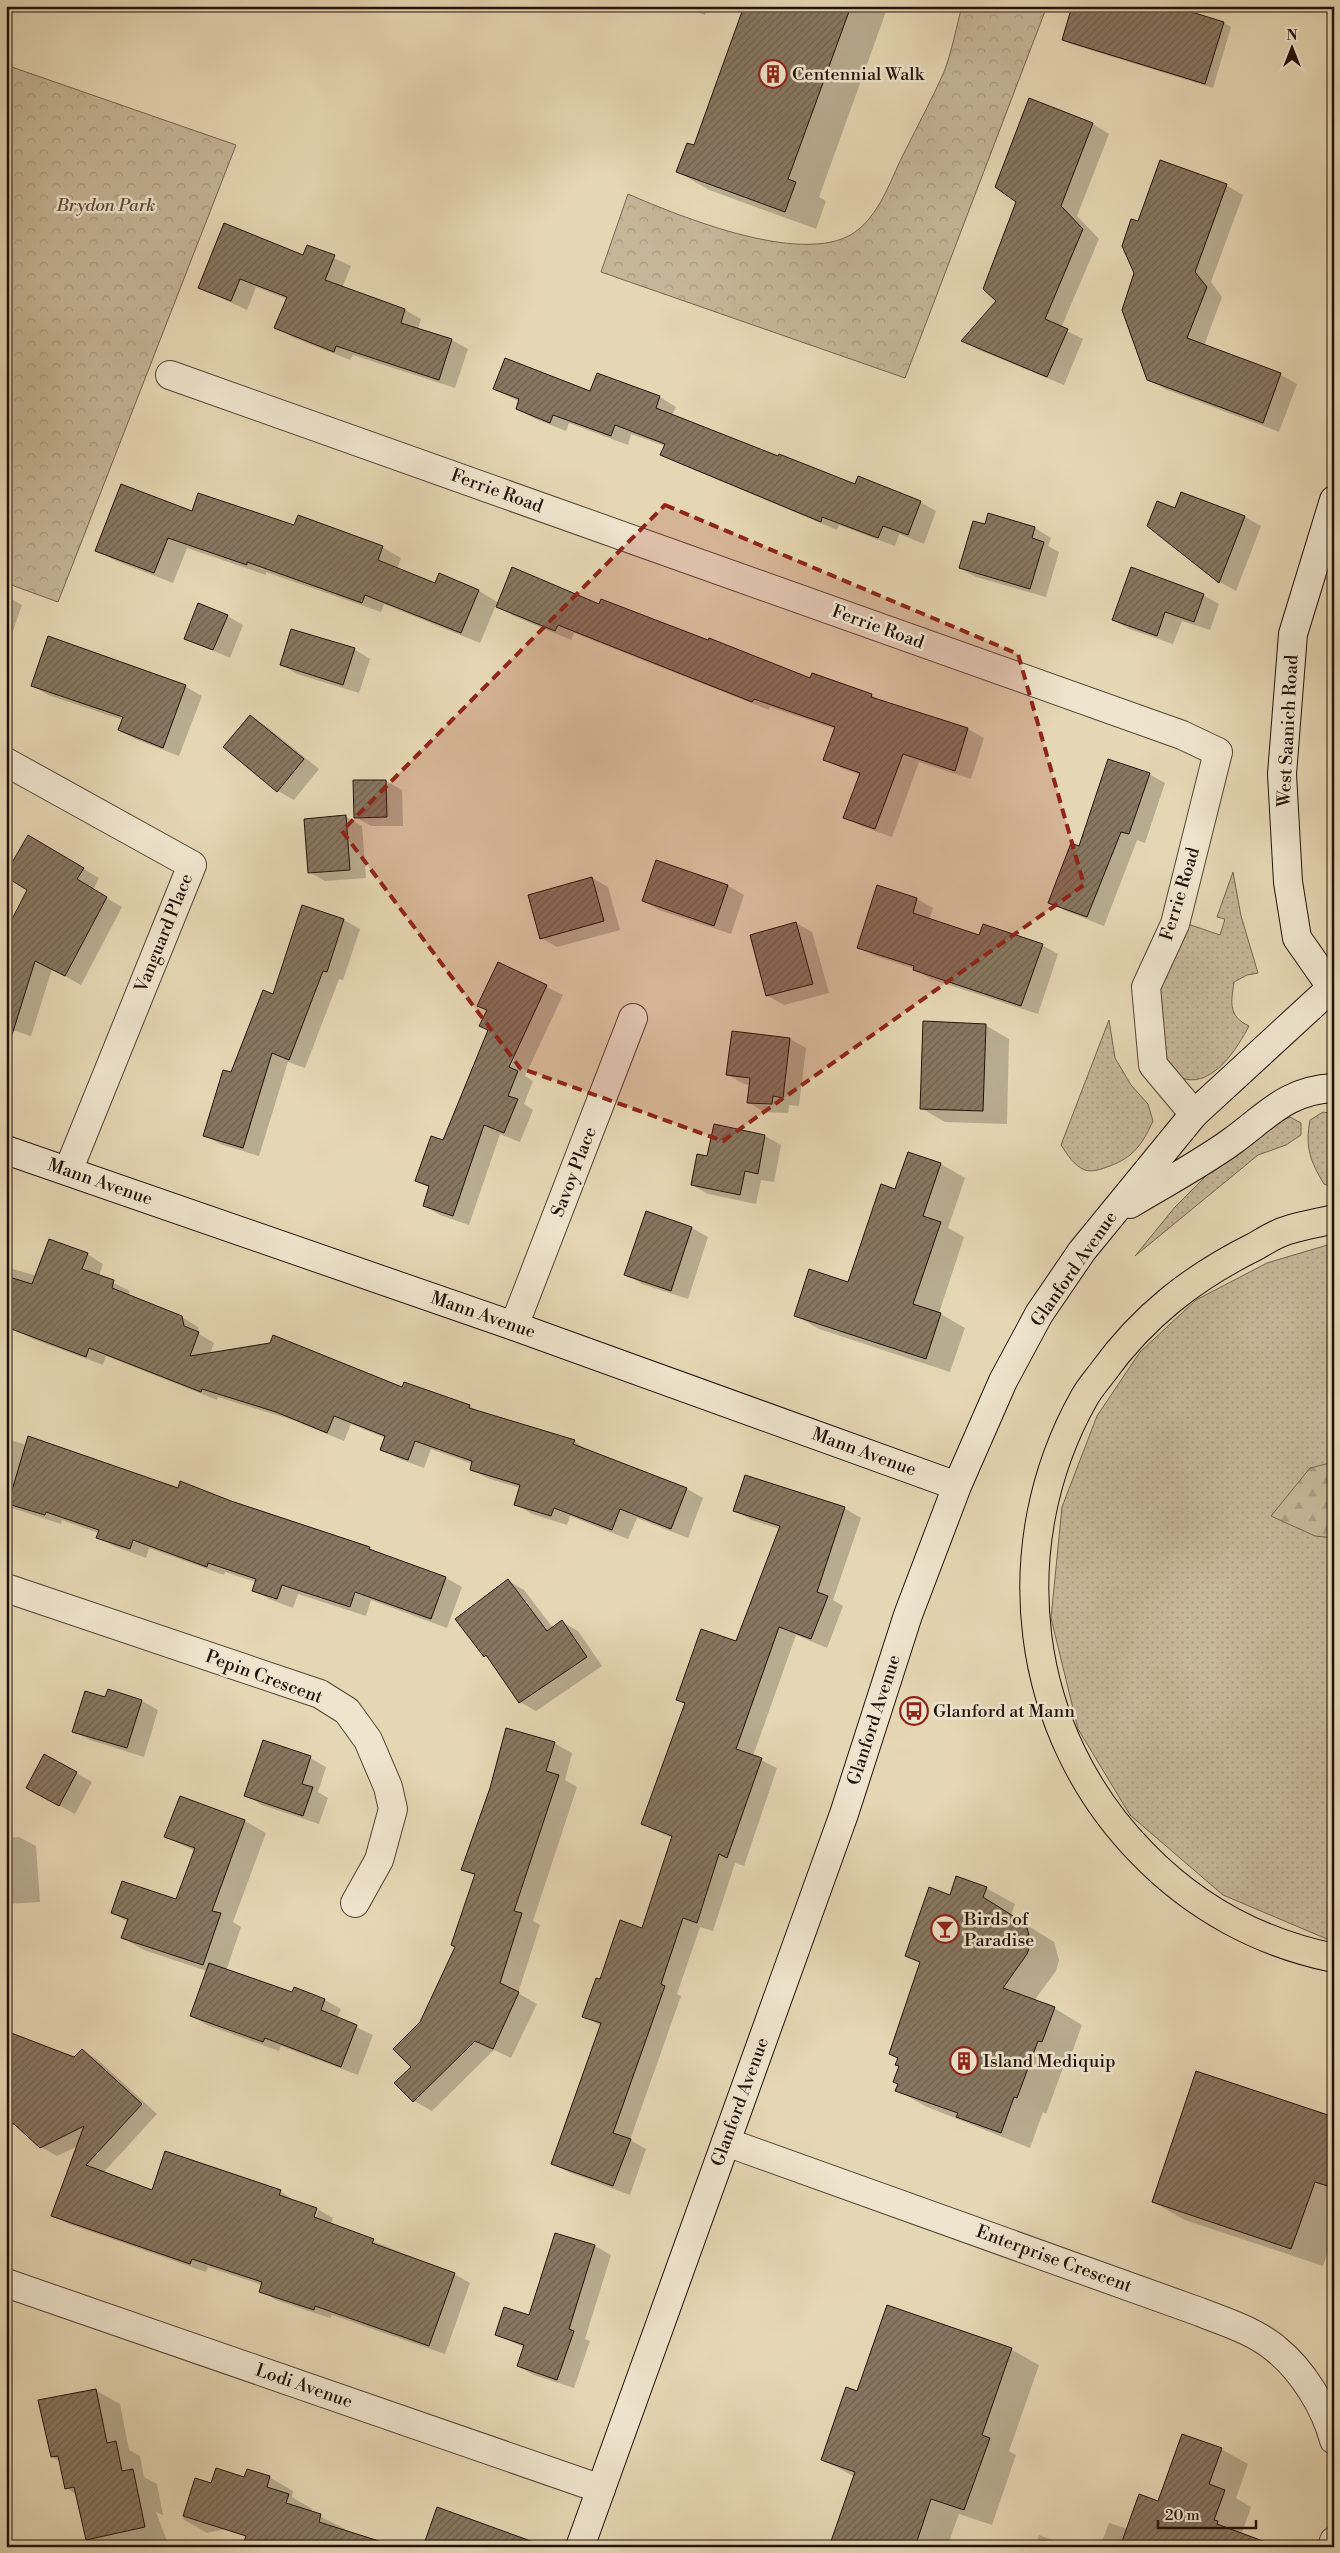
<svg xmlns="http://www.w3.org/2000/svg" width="1340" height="2553" font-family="'Libre Bodoni',serif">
  <defs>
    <pattern id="grass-dots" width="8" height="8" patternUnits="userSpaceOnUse" patternTransform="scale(1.25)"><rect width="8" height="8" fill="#c5b697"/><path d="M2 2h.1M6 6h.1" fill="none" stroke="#a99b81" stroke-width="1.8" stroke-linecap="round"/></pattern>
    <pattern id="forest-firs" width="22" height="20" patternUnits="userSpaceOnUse" patternTransform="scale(1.25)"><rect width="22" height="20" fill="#c5b697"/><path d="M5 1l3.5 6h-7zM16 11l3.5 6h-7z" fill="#a99b81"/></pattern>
    <pattern id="park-crowns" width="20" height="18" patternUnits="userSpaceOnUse" patternTransform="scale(1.25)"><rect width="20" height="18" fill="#c5b697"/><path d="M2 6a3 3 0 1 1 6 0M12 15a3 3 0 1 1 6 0" fill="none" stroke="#a99b81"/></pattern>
    <pattern id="building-hatch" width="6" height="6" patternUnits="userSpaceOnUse" patternTransform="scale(1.25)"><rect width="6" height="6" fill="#887862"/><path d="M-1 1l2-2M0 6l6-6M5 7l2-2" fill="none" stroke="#6f614f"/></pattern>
  </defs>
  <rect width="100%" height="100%" fill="#e6d7b4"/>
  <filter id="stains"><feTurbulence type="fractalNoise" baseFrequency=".004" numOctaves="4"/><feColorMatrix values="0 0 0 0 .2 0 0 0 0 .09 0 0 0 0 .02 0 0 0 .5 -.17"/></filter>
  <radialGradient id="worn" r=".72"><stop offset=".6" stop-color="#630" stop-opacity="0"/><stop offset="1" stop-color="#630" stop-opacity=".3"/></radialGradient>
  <!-- grass -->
  <path fill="url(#grass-dots)" stroke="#746450" d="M1233,872L1241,916L1258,973L1247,975L1234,982C1231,1003 1228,1016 1249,1026C1238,1047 1214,1086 1185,1079C1178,1077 1171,1071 1165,1067L1153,1005L1185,923L1220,935L1225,919L1217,917Z
    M1109,1020L1115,1058L1131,1085L1148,1104L1153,1121C1141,1147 1132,1159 1104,1168C1099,1170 1091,1172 1085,1170C1074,1166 1067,1154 1061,1145Z
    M1323,1112L1334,1114V1188L1324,1184C1310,1161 1305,1147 1310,1120Z
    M1290,1117L1301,1123V1135L1286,1145L1258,1155L1135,1256L1175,1207L1227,1155L1256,1130Z
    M1334,1243V1942L1223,1895L1130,1815L1078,1729L1051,1618L1062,1507L1097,1416L1140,1352L1196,1300L1267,1263Z"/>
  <!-- forest -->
  <path fill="url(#forest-firs)" stroke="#746450" d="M1334,1462V1538L1315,1536L1271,1516L1310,1468Z"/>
  <!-- park -->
  <path fill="url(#park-crowns)" stroke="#746450" d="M962,6H1047L905,378L601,272L628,194C679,216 811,271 859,229C882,210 892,176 905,151C918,125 932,99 944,72C952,51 956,28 962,6Z
    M6,65L236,145L58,602L6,583Z"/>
  <!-- shadow -->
  <path fill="#0003" fill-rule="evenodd" d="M680,6H708L705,15Z
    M746,6H888L819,197L826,201L816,229L709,190L678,172L695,146Z
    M1224,23L1231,27L1213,88L1071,44L1063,40Z
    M1030,100L1093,124L1109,134L1077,216L1099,239L1061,328L1083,339L1064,385L979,350L963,341L998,301L1017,201Z
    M1161,162L1227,186L1243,195L1211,282L1222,297L1204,346L1281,375L1297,384L1279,432L1165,389L1148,379L1136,273L1139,222Z
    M308,246L351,266L342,288L405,310L421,319L418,329L452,340L468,349L455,388L353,355L350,360L292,337L276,327L287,299L256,287L247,310L200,288L304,256Z
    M597,375L660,397L676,407L672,416L856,485L920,502L936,511L924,544L899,534L895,546L839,525L837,530L678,463L662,454L665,446L631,434L628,445L569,423L566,431L533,418L517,409L520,402L494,389L591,393Z
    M193,513L295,527L382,547L401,558L397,569L436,585L479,591L499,603L600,606L810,680L871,695L883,702L968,729L984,738L971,779L919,762L892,837L861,826L845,817L860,775L841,768L825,759L835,729L770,707L769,710L574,633L571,640L514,616L496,605L480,643L384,604L381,612L266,572V575L187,548L173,583L116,561L97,550Z
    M989,515L1035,528L1051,538L1048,546L1059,552L1046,597L976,577L960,568L986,526Z
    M1245,517L1261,526L1236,591L1220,582L1149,525Z
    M1203,595L1219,604L1210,630L1182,621L1173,644L1129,629L1113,619Z
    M6,596L22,605L8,645L6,644Z
    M227,616L243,625L230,658L185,638Z
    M49,637L186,687L202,696L179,756L135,739L119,730L123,720L48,695L32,685Z
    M354,649L370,659L359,693L297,674L281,664Z
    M250,716L266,726L319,769L294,800L278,791Z
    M1149,774L1165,783L1145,843L1137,840L1104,926L1066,911L1050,902L1080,848Z
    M386,781L402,790L403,826H371L355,817Z
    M346,817L362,826L366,878L325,881L309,872Z
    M29,837L99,878L93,890L122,907L81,985L52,969L31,1036L6,1028L29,889Z
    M657,861L728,886L744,895L731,934L659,910L643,900Z
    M592,878L608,887L620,930L557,947L541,938Z
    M878,887L917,899L933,908L929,920L979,937L1042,945L1058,954L1038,1014L931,979L915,969L875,956L859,947Z
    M302,907L344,920L360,929L343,980L339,979L305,1068L288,1062L259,1156L220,1144L204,1135L232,1074L274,995Z
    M796,923L812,932L829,993L784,1005L768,996Z
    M498,963L563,995L525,1076L533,1081L524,1104L533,1110L520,1142L500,1134L469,1225L440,1215L424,1205L430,1188L417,1181L444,1141L489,1030L488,1010Z
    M985,1025L1009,1039L1007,1124L945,1122L921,1108Z
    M790,1039L806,1048L799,1106L789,1105L788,1113L764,1112L748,1102L750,1085L744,1084L728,1075Z
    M715,1126L765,1136L781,1145L774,1182L761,1180L756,1204L708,1194L692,1185L708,1157Z
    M941,1164L965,1178L948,1228L964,1237L939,1313L965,1328L950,1372L819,1329L795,1315L849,1284L896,1191Z
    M646,1212L692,1228L708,1237L688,1299L642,1284L626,1274Z
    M87,1254L103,1264L99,1276L130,1291L128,1296L182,1317L198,1327L199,1334L214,1343L210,1354L403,1389L469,1406L482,1413L574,1441L590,1452L687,1489L703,1498L688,1538L637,1518L628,1539L570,1516L567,1525L532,1514L516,1504L520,1488L487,1478L471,1469L473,1464L431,1449L424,1468L397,1458L381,1449L385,1438L351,1424L344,1441L293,1420L218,1397L217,1400L106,1356L103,1365L33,1339L17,1330L6,1316V1267L37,1276Z
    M6,1439L230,1502L369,1548L381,1555L446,1578L462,1587L447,1628L371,1600L366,1616L298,1594L293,1608L269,1599L253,1590L256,1582L225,1572L224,1575L149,1548L146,1558L114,1546L98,1537L99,1533L62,1520L61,1524L6,1506Z
    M844,1508L861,1518L833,1600L843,1606L827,1648L796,1635L753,1756L777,1768L744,1866L735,1863L713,1931L700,1927L677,1994L681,1996L630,2140L646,2149L630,2195L568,2172L552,2163L601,2026L584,2016L601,1981L643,1929L672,1838L642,1824L686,1704L678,1699L736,1643L780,1529L751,1520L735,1510Z
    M508,1581L524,1590L553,1628L562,1622L578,1631L602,1666L536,1711L520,1702L491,1660L485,1656Z
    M108,1691L142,1701L158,1710L144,1757L90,1740L74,1731L106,1698Z
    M554,1743L572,1753L565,1780L577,1787L533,1921L540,1925L518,1993L537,2004L511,2058L494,2050L432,2111L414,2101L412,2067L421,2023L456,1947L476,1877L462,1869Z
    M310,1758L326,1767L318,1792L328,1798L319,1824L262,1805L246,1795Z
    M76,1773L92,1782L75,1814L44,1797Z
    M180,1798L245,1821L266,1833L233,1922L241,1927L226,1971L293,1994L295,1989L325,2000L341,2009L337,2018L373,2035L358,2075L281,2046L279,2051L207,2025L191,2016L207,1971L144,1950L123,1938L128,1922L113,1913L177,1900L195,1851L166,1837Z
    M19,1837L36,1846L40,1902L6,1904V1838Z
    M986,1888L1015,1904L1011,1915L1054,1942L1059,1960L1056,1971L1034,2001L1054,2008L1082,2025L1070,2058L1067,2057L1046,2114L1043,2112L1030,2148L925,2106L897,2090L921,1964L907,1956L951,1896Z
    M82,2050L98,2060L157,2114L103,2173L153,2191H280L296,2202L317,2209L333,2218L331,2224L454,2274L470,2283L445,2354L332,2315L330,2318L276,2300L260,2291L262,2285L208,2267L206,2272L69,2224L53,2215L78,2146L57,2156L41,2147L75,2058ZM315,2210H318L314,2223L311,2222Z
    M1334,2118V2234L1323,2266L1185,2220L1153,2202Z
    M595,2246L611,2255L585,2339L590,2341L574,2388L534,2375L518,2366L525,2348L496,2334L530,2317Z
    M888,2306L1012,2350L1039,2365L1009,2451L1016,2455L992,2525L959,2514L947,2547H830L855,2477L822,2459L857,2393Z
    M95,2390L120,2404L129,2450L140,2456L144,2477L157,2484L163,2515L156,2512L167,2541L139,2547H100L87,2539L77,2495L67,2488L61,2462L52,2457Z
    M1221,2449L1248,2464L1236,2498L1251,2507L1241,2536L1260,2547H1100L1109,2523L1128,2529Z
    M269,2477L293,2491L292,2497L312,2509L311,2512L345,2529L344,2532L247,2537L240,2533L238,2526L207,2533L183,2519L196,2479L212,2485L244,2478Z
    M1039,2535L1071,2547H1035Z"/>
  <!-- building -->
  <path fill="url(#building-hatch)" stroke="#221209" d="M744,6H851L788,179L796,182L785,212L676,172L687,143L694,145Z
    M1072,6H1172L1224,22L1205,84L1062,40Z
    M1029,98L1093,123L1061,206L1083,229L1045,319L1068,329L1047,377L961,341L996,301L983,289L1016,202L995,187Z
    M1160,160L1227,184L1195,272L1207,287L1187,338L1281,373L1263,423L1147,380L1122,310L1134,273L1122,246L1131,219L1138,221Z
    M224,223L303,255L307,245L335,255L325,280L405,309L401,323L452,339L439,380L336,346L334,352L274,328L287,297L240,279L231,301L198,288Z
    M505,358L590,391L597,373L660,396L656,408L778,456L779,454L855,484L858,476L921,501L908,535L883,526L878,538L822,517L821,522L660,455L665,444L615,425L611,436L553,415L550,423L516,409L519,399L493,389Z
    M121,484L192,511L198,493L294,525L298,515L383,546L378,560L435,583L439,573L479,590L461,633L365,595L362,603L247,562V565L168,538L154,573L95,551Z
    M1181,492L1245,516L1219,583L1147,526L1157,501L1175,508Z
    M988,513L1035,527L1032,538L1044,542L1030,589L959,568L973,521L985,524Z
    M512,567L599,604L601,599L708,640L709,638L810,678L812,673L872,694L871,697L968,728L955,771L903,754L875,829L843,818L860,773L823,760L835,727L754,699L752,702L558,625L555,631L496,607Z
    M1131,567L1204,594L1194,622L1165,612L1157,636L1112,620Z
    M198,603L228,615L213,650L184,639Z
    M291,629L355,648L343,685L280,665Z
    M48,636L186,685L163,748L118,730L123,717L31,686Z
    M250,715L304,759L277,792L223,747Z
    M1108,759L1150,773L1129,834L1121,832L1087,917L1048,903L1071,843L1079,846Z
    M353,780H386L387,817L354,818Z
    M346,815L350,870L308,873L304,819Z
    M28,835L84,868L77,879L107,897L65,976L35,961L12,1035L6,1034V931L27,890L6,877V873Z
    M656,860L728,885L714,926L642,901Z
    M592,877L604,921L540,939L528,895Z
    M877,885L917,898L913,913L979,935L983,924L1043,944L1021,1006L913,970L914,966L857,948Z
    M302,905L344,919L327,972L323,971L289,1060L272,1053L243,1148L203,1136L223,1070L231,1072L263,990L273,994Z
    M796,922L813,984L766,996L750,935Z
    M498,962L547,985L509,1067L518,1071L508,1096L518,1099L504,1133L484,1125L453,1216L423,1206L429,1186L415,1181L431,1136L443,1140L488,1030L479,1026L487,1010L477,1006Z
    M923,1021L986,1024L983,1111L920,1109Z
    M732,1031L790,1038L783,1098L773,1096L772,1104L747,1103L750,1078L726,1075Z
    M714,1124L765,1135L758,1174L745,1171L740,1195L691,1185L697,1154L707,1156Z
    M908,1152L941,1163L923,1216L941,1222L913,1304L941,1313L926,1359L794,1316L809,1269L848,1282L881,1184L895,1189Z
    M646,1211L692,1227L671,1291L624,1275Z
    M49,1239L88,1253L82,1269L114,1280L112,1288L182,1316L184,1326L199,1332L190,1356L270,1343L273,1335L402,1387L404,1382L470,1405L469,1408L575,1440L573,1444L687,1488L671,1529L620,1509L612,1530L554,1508L551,1516L514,1505L520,1485L470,1470L472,1461L415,1441L408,1460L380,1450L385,1436L334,1416L327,1433L276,1412L202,1389L201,1392L89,1348L86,1357L6,1327V1276L32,1284Z
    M28,1436L178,1488L180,1481L231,1501L370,1547L369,1549L446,1577L431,1619L355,1592L350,1607L282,1585L277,1599L252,1591L256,1579L208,1563L207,1567L133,1540L130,1549L96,1538L99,1530L46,1512L45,1515L8,1504Z
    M745,1475L845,1507L817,1592L828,1596L811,1639L779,1627L736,1749L762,1758L727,1858L719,1854L697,1923L683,1918L661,1984L665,1986L613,2133L631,2139L613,2186L551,2164L601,2023L582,2017L596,1978L600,1979L620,1920L642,1928L672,1836L641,1824L685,1703L676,1700L701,1629L736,1641L780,1526L733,1511Z
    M508,1579L547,1631L562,1620L587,1657L519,1703L486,1655L484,1657L455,1619Z
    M108,1689L142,1700L127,1748L72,1732L85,1691L105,1697Z
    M506,1728L555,1742L546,1771L559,1775L514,1911L522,1913L500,1983L519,1992L493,2049L475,2041L413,2102L394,2083L411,2067L393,2049L420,2022L455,1947L451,1945L475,1874L461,1870L490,1788Z
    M263,1740L311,1756L302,1784L313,1787L303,1816L244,1796Z
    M44,1754L77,1772L59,1806L26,1788Z
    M180,1796L245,1820L212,1911L221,1913L203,1965L121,1938L128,1919L111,1913L122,1881L176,1899L195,1848L164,1837Z
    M956,1876L987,1887L983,1897L1021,1921L1023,1924H1026L1031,1943L1027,1954L1003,1988L1055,2007L1042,2042L1038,2041L1017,2098L1014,2097L1001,2133L956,2117L958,2113L895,2091L898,2084L893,2082L899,2066L895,2065L898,2058L889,2054L920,1962L905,1956L929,1887L950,1895Z
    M209,1963L292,1992L294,1987L325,1999L321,2010L357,2025L341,2067L265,2038L263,2042L190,2016Z
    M6,2031L74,2057L82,2049L142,2104L86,2165L152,2190L165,2151L281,2190L279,2195L317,2208L314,2217L374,2239L372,2243L455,2273L429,2346L315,2306L314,2310L259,2292L262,2282L192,2259L190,2264L51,2216L84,2126L40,2148L14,2124H6Z
    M1196,2071L1334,2117V2188L1315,2182L1291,2249L1152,2202Z
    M555,2233L595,2245L569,2329L574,2331L557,2380L517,2366L524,2345L495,2335L504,2307L529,2315Z
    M887,2305L1012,2348L982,2435L990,2438L964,2510L931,2499L915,2547H829L855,2472L821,2460L846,2387L857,2391Z
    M96,2389L107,2443L116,2441L122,2471L133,2469L145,2527L86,2540L74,2487L65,2489L58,2456L51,2457L38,2400Z
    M1182,2434L1222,2448L1209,2484L1225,2490L1214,2520L1218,2521L1217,2524L1271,2544L1270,2547H1120L1139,2494L1158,2501Z
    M216,2468L244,2477L247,2469L270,2476L267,2487L289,2494L286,2503L321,2514L319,2522L379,2541V2547H242L246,2536L183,2516L195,2478L211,2483Z
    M437,2507L539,2544L538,2547H440L425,2541Z"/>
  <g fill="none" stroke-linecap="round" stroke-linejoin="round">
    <defs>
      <path id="street" d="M170,375L1182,735L1218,752L1175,924L1146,987L1153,1065L1194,1114
        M6,762L192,865L68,1171
        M514,1326L633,1018
        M6,1588L320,1694L347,1711L368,1740L388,1787L393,1809L379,1860L355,1903
        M726,2142L1200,2312C1225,2322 1255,2331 1276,2349C1303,2371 1325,2407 1334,2440
        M6,2283L601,2489
        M1332,2547L1334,2541"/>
      <path id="secondary" d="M1334,500L1293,634L1282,774L1288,882L1297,938L1334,991
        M6,1150L514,1326L957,1486
        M1130,1204C1163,1184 1199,1165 1231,1142C1266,1117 1286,1090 1334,1088
        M580,2547L844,1814L908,1615L957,1486L1003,1381L1039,1314L1082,1251L1194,1114L1331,988"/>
      <path id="highway" d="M1334,1219C1319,1223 1303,1225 1288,1230C1277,1233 1266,1240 1256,1246C1193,1277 1143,1316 1102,1373C1096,1381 1089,1389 1084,1398C1001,1546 1023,1732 1142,1853C1194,1907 1260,1943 1334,1958"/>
    </defs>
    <!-- street casing -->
    <use href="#street" stroke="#534334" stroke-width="30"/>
    <!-- secondary casing -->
    <use href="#secondary" stroke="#221209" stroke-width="30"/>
    <!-- highway casing -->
    <use href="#highway" stroke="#221209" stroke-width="30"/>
    <!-- street -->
    <use href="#street" stroke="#efe5ce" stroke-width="28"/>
    <!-- secondary -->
    <use href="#secondary" stroke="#efe5ce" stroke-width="28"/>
    <!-- highway -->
    <use href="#highway" stroke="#e6d7b4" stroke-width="28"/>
  </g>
  <!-- marked area -->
  <path fill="#8f2418" fill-opacity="0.2" stroke="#8f2418" stroke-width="4" stroke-dasharray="10 6" stroke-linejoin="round" d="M665,505L1018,654L1084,885L723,1141L520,1068L342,831Z"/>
  <!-- icons -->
  <defs>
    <symbol id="building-ring" viewBox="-11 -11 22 22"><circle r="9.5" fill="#efe5ce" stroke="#8f2418" stroke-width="1.5"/><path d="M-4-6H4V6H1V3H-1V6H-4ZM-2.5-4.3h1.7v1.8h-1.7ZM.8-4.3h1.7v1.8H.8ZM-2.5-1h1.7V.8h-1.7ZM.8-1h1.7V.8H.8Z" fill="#8f2418"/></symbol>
    <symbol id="bus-ring" viewBox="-11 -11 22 22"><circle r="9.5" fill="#efe5ce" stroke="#8f2418" stroke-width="1.5"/><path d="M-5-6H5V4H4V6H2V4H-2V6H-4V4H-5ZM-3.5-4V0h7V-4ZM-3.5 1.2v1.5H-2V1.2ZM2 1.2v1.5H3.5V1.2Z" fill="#8f2418"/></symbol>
    <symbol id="bar-ring" viewBox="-11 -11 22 22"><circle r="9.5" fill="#efe5ce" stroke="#8f2418" stroke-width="1.5"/><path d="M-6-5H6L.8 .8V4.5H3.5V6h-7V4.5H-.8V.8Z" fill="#8f2418"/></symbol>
  </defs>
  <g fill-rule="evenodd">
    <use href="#building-ring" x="757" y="58" width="32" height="32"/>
    <use href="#bus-ring" x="898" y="1695" width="32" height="32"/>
    <use href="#bar-ring" x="929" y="1913" width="32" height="32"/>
    <use href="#building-ring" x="948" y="2045" width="32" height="32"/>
  </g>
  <g text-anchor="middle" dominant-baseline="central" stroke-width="5" stroke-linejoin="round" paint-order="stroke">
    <!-- poi labels -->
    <g font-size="18" fill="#221209" stroke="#efe5ce" text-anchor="start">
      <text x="792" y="74">Centennial Walk</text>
      <text x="933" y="1711">Glanford at Mann</text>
      <text x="964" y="1919">Birds of<tspan x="964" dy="21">Paradise</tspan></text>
      <text x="983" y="2061">Island Mediquip</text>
    </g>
    <!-- park labels -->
    <g font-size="18" font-style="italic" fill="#5b4b3b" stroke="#efe5ce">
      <text x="106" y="205">Brydon Park</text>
    </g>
    <!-- street labels -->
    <g font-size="18" fill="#221209" stroke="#efe5ce">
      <text transform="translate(497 491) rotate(20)">Ferrie Road</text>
      <text transform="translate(878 627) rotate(20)">Ferrie Road</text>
      <text transform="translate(1288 731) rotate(-87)">West Saanich Road</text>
      <text transform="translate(1180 894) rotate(-73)">Ferrie Road</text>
      <text transform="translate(164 933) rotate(-68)">Vanguard Place</text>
      <text transform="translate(574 1172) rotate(-69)">Savoy Place</text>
      <text transform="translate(100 1182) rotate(19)">Mann Avenue</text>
      <text transform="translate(1074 1269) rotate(-55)">Glanford Avenue</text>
      <text transform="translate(483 1315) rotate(19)">Mann Avenue</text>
      <text transform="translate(864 1452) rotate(20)">Mann Avenue</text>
      <text transform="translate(264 1677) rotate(20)">Pepin Crescent</text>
      <text transform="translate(874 1720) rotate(-72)">Glanford Avenue</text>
      <text transform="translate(740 2102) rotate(-70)">Glanford Avenue</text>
      <text transform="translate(1054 2259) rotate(20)">Enterprise Crescent</text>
      <text transform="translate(304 2386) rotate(19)">Lodi Avenue</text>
    </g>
  </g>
  <!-- margin -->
  <rect width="1340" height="2553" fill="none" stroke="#e6d7b4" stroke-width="25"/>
  <rect x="8" y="8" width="1325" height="2538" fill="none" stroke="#221209" stroke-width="2.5"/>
  <rect x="12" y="12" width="1315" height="2528" fill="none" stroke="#221209"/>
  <!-- north arrow -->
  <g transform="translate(1292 48)" stroke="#efe5ce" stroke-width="4" paint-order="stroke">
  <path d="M0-4L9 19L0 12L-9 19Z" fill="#221209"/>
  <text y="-8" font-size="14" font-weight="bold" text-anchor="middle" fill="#221209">N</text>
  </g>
  <!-- scale -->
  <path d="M1158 2520v8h98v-8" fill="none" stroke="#221209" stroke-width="2.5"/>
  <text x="1165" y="2520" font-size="15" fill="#221209" stroke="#efe5ce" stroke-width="4" paint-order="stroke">20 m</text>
  <rect width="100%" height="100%" filter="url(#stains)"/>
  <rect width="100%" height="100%" fill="url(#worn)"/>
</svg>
